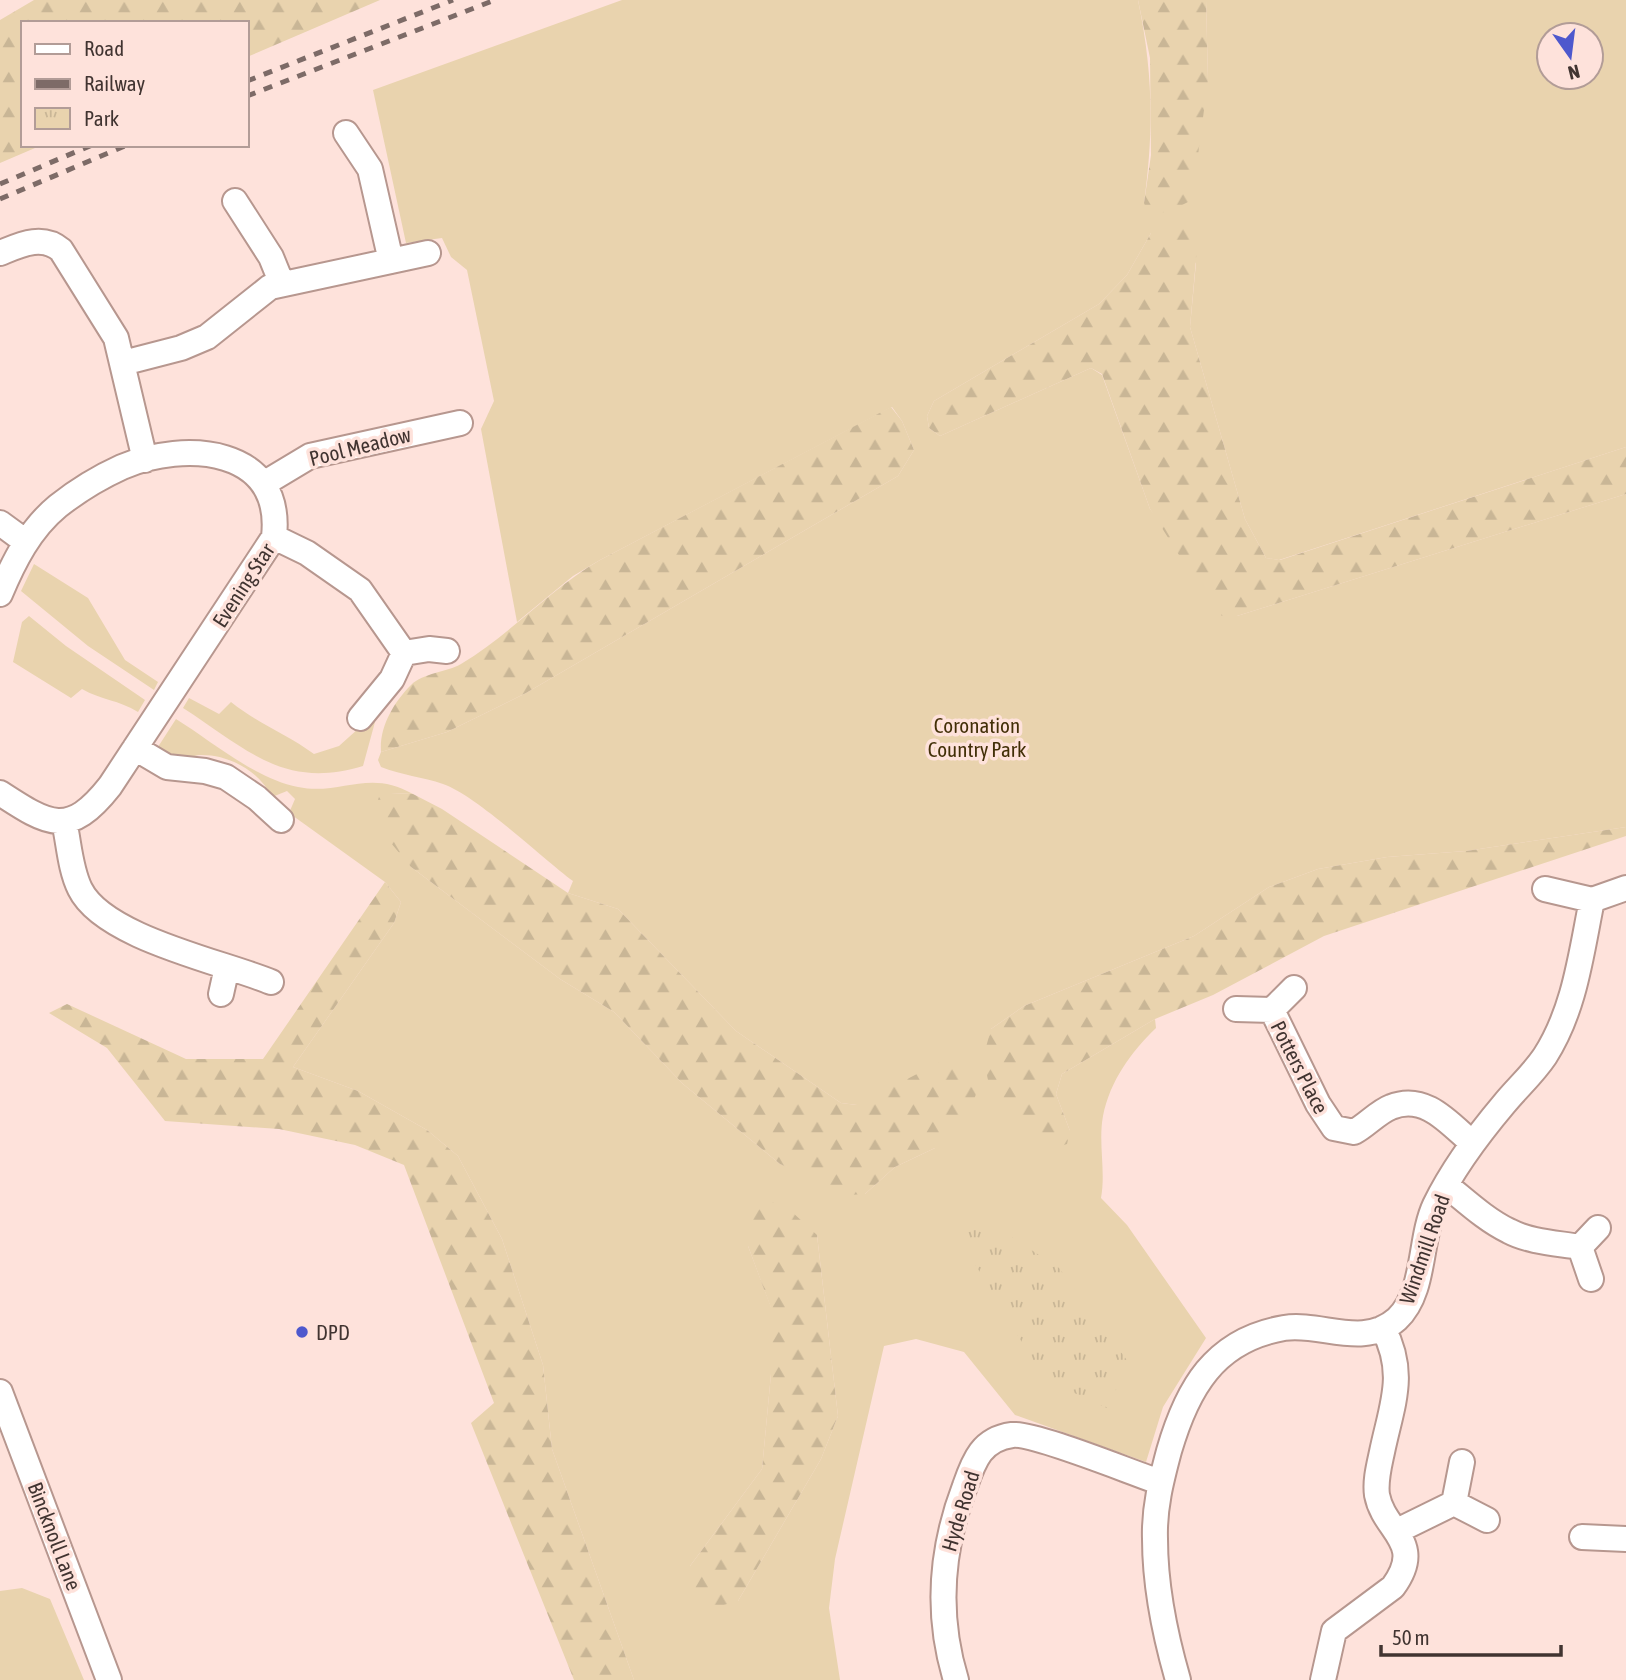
<svg xmlns="http://www.w3.org/2000/svg" width="1626" height="1680" font-family="'Asap Condensed',sans-serif">
  <defs>
    <pattern id="forest-firs" width="22" height="20" patternUnits="userSpaceOnUse" patternTransform="scale(1.75)"><rect width="22" height="20" fill="#e9d3ae"/><path d="M5 1l3.5 6h-7zM16 11l3.5 6h-7z" fill="#c9b696"/></pattern>
    <pattern id="park-tufts" width="24" height="20" patternUnits="userSpaceOnUse" patternTransform="scale(1.75)"><rect width="24" height="20" fill="#e9d3ae"/><path d="M3 7l-1-3M5 7V3M7 7l1-3M15 17l-1-3M17 17v-4M19 17l1-3" fill="none" stroke="#c9b696"/></pattern>
  </defs>
  <rect width="100%" height="100%" fill="#fee2db"/>
  <!-- green -->
  <path fill="#e9d3ae" fill-rule="evenodd" d="M622,0H1138C1153,72 1154,130 1144,203L1208,80L1206,0H1626V447L1279,560L1266,558L1245,519L1190,327L1196,263L1151,233L1127,275L1099,304L934,401L927,416L929,428L940,436L1091,368L1102,375L1150,509L1237,616L1626,494V827L1466,851L1387,857L1318,869L1269,887L1194,936L1024,1006L991,1029L1070,1131L1056,1094L1062,1074L1155,1019L1156,1028C1131,1052 1110,1081 1103,1116C1098,1143 1106,1171 1101,1198L1127,1225L1206,1338L1163,1407L1146,1462L1015,1415L964,1352L916,1339L884,1346L835,1559L829,1608L840,1680H634L552,1449L543,1365L502,1239L458,1156L427,1130L358,1091L293,1067L394,923L401,902L385,882L289,813L295,799L287,791L272,797C259,771 229,754 199,755C192,756 184,760 177,759C170,757 163,753 156,750L176,719C213,742 254,778 298,787C340,796 369,768 413,794L391,793L411,867L560,979L614,1012L683,1084L780,1164L865,1194L895,1167L935,1148L857,1105L841,1103L736,1031L618,909L568,893L573,881C541,857 477,796 443,784C423,777 401,775 381,767L378,760L381,752L447,732L526,693L898,476L914,450L902,421L892,407L600,560L573,576L517,622L481,429L494,401L467,270L451,257L442,238L406,243L373,90ZM1549,35H1591V77H1549ZM817,1235L838,1416L821,1459L738,1601L690,1566L762,1469L771,1374V1307L748,1246Z
    M34,564L88,598L125,660L158,682L154,690L88,646L21,591Z
    M29,616L66,646L145,700L138,712C119,700 101,700 82,689L71,698L13,662L22,622Z
    M189,698L219,714L231,702C257,723 287,734 314,754L339,746L378,711L363,766C283,790 247,749 183,708Z
    M22,1588L50,1599L84,1680H0V1591Z"/>
  <!-- forest -->
  <path fill="url(#forest-firs)" d="M34,0H380L247,57V23H23V145H42L0,163V20Z
    M1138,0H1206L1208,80L1192,200L1172,210L1149,216L1144,203L1151,155L1150,58Z
    M1173,225L1190,227L1198,237L1190,327L1245,519L1266,558L1280,560L1626,447V494L1237,616H1222L1208,601L1150,509L1102,374L1091,368L940,436L929,428L927,416L934,401L1099,304L1127,275L1151,233Z
    M891,407L902,421L914,450L898,476L526,693L447,732L381,752C379,727 394,702 411,685C423,673 447,672 461,664C511,634 550,589 600,560Z
    M391,793L413,794L442,809L568,893L618,909L736,1031L841,1103L857,1105L944,1060L962,1068L976,1094L968,1117L935,1148L895,1167L865,1194L849,1195L780,1164L683,1084L614,1012L560,979L411,867L381,831L374,811L379,797Z
    M1626,827V836L1324,936L1213,995L1155,1019L1062,1074L1056,1094L1070,1131L1067,1144L1054,1148L1020,1130L991,1093L983,1058L991,1029L1024,1006L1194,936L1269,887L1318,869L1387,857L1466,851Z
    M385,882L401,902L394,923L293,1067L358,1091L427,1130L458,1156L502,1239L543,1365L552,1449L634,1680H574L471,1423L494,1403L404,1165L355,1145L279,1129L165,1121L107,1048L49,1013L67,1004L186,1059H263Z
    M770,1201L791,1211L817,1235L838,1416L821,1459L738,1601L713,1608L694,1593L690,1566L762,1469L771,1374V1308L748,1246L753,1214Z"/>
  <!-- park -->
  <path fill="url(#park-tufts)" d="M973,1212L1059,1268L1129,1363L1107,1408L1044,1379L954,1229Z"/>
  <g fill="none" stroke-linecap="round" stroke-linejoin="round">
    <defs>
      <path id="street" d="M346,133L370,169L391,261
        M235,201L271,257L282,284
        M0,253C20,245 42,234 61,250L116,338L145,460
        M123,363L181,348L207,337L270,287L428,253
        M265,483L310,456L460,423
        M0,523L26,542
        M274,537L307,553L360,590L404,653L429,649L447,651
        M0,594C14,561 30,529 58,506C77,491 100,477 122,467C185,440 284,447 274,537L110,786C69,838 49,825 0,793
        M360,718L392,679L404,653
        M135,748L167,767L205,771L226,777L257,798L281,820
        M64,821C69,843 70,869 80,889C104,938 223,962 271,982
        M1545,889L1592,900
        M1294,988L1272,1010L1318,1104L1334,1128L1354,1132C1367,1125 1378,1112 1391,1107C1425,1093 1449,1123 1472,1143
        M221,994L227,967
        M1236,1009L1272,1010
        M1446,1185C1466,1201 1486,1220 1509,1231C1530,1242 1556,1243 1580,1247L1591,1279
        M1580,1247L1598,1228
        M0,1392L109,1680
        M1454,1503L1462,1462
        M1397,1531L1454,1503L1487,1520
        M1582,1537L1626,1539
        M956,1680C936,1615 941,1549 965,1486C974,1460 982,1439 1012,1435C1033,1432 1132,1473 1160,1482
        M1178,1680C1165,1635 1155,1586 1155,1539C1154,1508 1161,1481 1169,1451C1187,1389 1214,1340 1284,1328C1322,1322 1363,1349 1397,1319C1426,1292 1419,1239 1435,1205C1453,1168 1477,1136 1504,1104C1517,1088 1533,1074 1545,1056C1575,1009 1581,954 1592,900L1626,888
        M1323,1680L1334,1631L1393,1587C1426,1542 1384,1532 1377,1495C1375,1481 1379,1466 1382,1452C1392,1404 1407,1374 1383,1328"/>
    </defs>
    <!-- street casing -->
    <use href="#street" stroke="#b7978f" stroke-width="28"/>
    <!-- street -->
    <use href="#street" stroke="#fff" stroke-width="24"/>
    <!-- rail -->
    <path stroke="#7d6b67" stroke-width="5" stroke-dasharray="9 9" stroke-linecap="butt" d="M247,81L453,0
      M247,96L495,0
      M0,184L92,145
      M0,199L127,145"/>
  </g>
  <!-- markers -->
  <circle fill="#4e58cd" stroke="#fee2db" stroke-width="2.5" cx="302" cy="1332" r="7"/>
  <g text-anchor="middle" dominant-baseline="central" stroke-width="7" stroke-linejoin="round" paint-order="stroke">
    <!-- street labels -->
    <g font-size="21" fill="#413431" stroke="#fee2db">
      <text transform="translate(360 446) rotate(-14)">Pool Meadow</text>
      <text transform="translate(243 585) rotate(-57)">Evening Star</text>
      <text transform="translate(1300 1067) rotate(63)">Potters Place</text>
      <text transform="translate(1424 1249) rotate(-71)">Windmill Road</text>
      <text transform="translate(960 1511) rotate(-73)">Hyde Road</text>
      <text transform="translate(55 1536) rotate(69)">Bincknoll Lane</text>
    </g>
    <!-- park labels -->
    <g font-size="21" fill="#422f07" stroke="#fee2db">
      <text x="977" y="725">Coronation<tspan x="977" dy="24">Country Park</tspan></text>
    </g>
    <!-- poi labels -->
    <g font-size="21" fill="#413431" stroke="#fee2db" text-anchor="start">
      <text x="316" y="1332">DPD</text>
    </g>
  </g>
  <!-- legend -->
  <rect x="21" y="21" width="228" height="126" fill="#fee2db" stroke="#b29c97" stroke-width="2"/>
  <rect x="35" y="44" width="35" height="10" fill="#ffffff" stroke="#b29c97" stroke-width="2"/>
  <text x="84" y="56" font-size="21" fill="#413431">Road</text>
  <rect x="35" y="79" width="35" height="10" fill="#7d6b67" stroke="#b29c97" stroke-width="2"/>
  <text x="84" y="91" font-size="21" fill="#413431">Railway</text>
  <rect x="35" y="108" width="35" height="21" fill="url(#park-tufts)" stroke="#b29c97" stroke-width="2"/>
  <text x="84" y="126" font-size="21" fill="#413431">Park</text>
  <!-- north arrow -->
  <g transform="translate(1570 56) rotate(166)"><circle r="33" fill="#fee2db" stroke="#b29c97" stroke-width="2"/>
  <path d="M0-5L12 26L0 18L-12 26Z" fill="#4e58cd"/>
  <text y="-10" font-size="19" font-weight="bold" text-anchor="middle" fill="#413431">N</text>
  </g>
  <!-- scale -->
  <path d="M1381 1645v10h180v-10" fill="none" stroke="#413431" stroke-width="3.5"/>
  <text x="1392" y="1645" font-size="21" fill="#413431" stroke="#fee2db" stroke-width="5" paint-order="stroke">50 m</text>
</svg>
